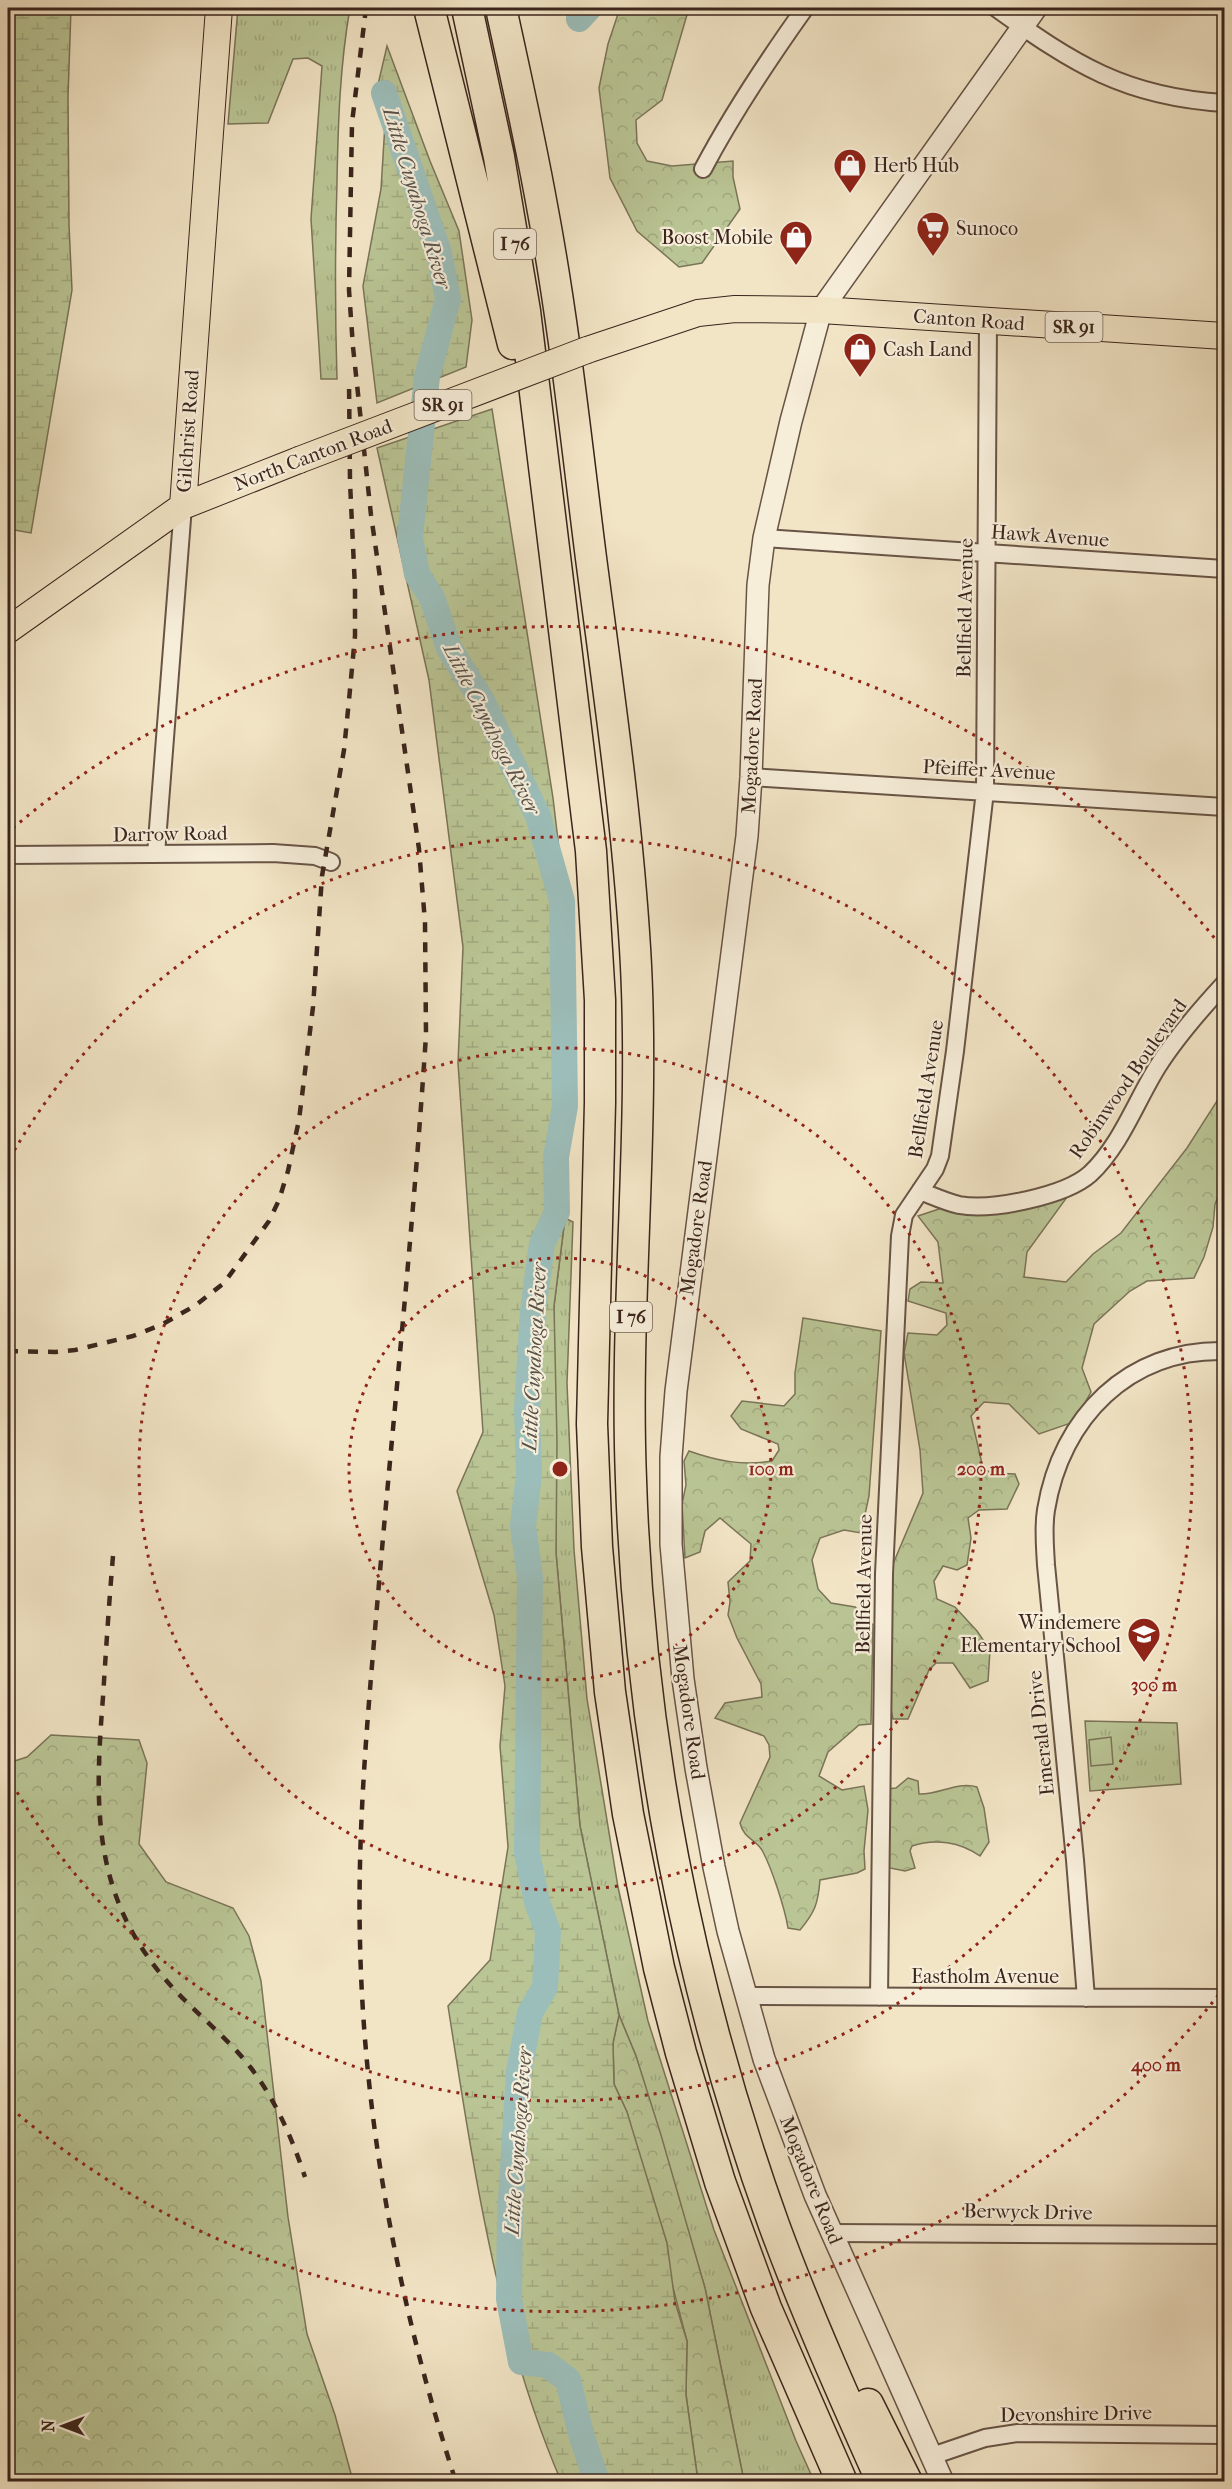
<svg xmlns="http://www.w3.org/2000/svg" width="1232" height="2489" font-family="'IM FELL French Canon',serif">
  <defs>
    <pattern id="grass-tufts" width="24" height="20" patternUnits="userSpaceOnUse" patternTransform="scale(1.5)"><rect width="24" height="20" fill="#bac595"/><path d="M3 7l-1-3M5 7V3M7 7l1-3M15 17l-1-3M17 17v-4M19 17l1-3" fill="none" stroke="#a1a980"/></pattern>
    <pattern id="forest-crowns" width="20" height="18" patternUnits="userSpaceOnUse" patternTransform="scale(1.5)"><rect width="20" height="18" fill="#bac595"/><path d="M2 6a3 3 0 1 1 6 0M12 15a3 3 0 1 1 6 0" fill="none" stroke="#a1a980"/></pattern>
    <pattern id="wetland-marsh" width="20" height="14" patternUnits="userSpaceOnUse" patternTransform="scale(1.5)"><rect width="20" height="14" fill="#bac595"/><path d="M1 5h8M5 5V1M11 12h8M15 12V8" fill="none" stroke="#a1a980"/></pattern>
  </defs>
  <rect width="100%" height="100%" fill="#f2e5c6"/>
  <filter id="stains"><feTurbulence type="fractalNoise" baseFrequency=".00333" numOctaves="4"/><feColorMatrix values="0 0 0 0 .2 0 0 0 0 .09 0 0 0 0 .02 0 0 0 .5 -.17"/></filter>
  <radialGradient id="worn" r=".72"><stop offset=".6" stop-color="#630" stop-opacity="0"/><stop offset="1" stop-color="#630" stop-opacity=".3"/></radialGradient>
  <!-- grass -->
  <path fill="url(#grass-tufts)" stroke="#7a7458" stroke-width="1.5" d="M238,8H350C340,65 338,123 337,182C335,248 335,313 337,379H321L311,219L322,66L308,58L293,59L268,123L228,124Z
    M565,1218L573,1222L567,1383L574,1550L587,1699L618,1887L648,2021L714,2230L796,2441L814,2481H744L705,2288L636,2056L619,2015L580,1826L556,1553L554,1306Z
    M1085,1721L1177,1723L1181,1784L1090,1791Z"/>
  <!-- forest -->
  <path fill="url(#forest-crowns)" stroke="#7a7458" stroke-width="1.5" d="M620,8H689L662,100L636,120L637,143L647,161L672,166L733,161V177L740,209L702,263L679,267L637,231L610,178L599,88L608,44Z
    M1224,1090V1184L1215,1204L1213,1227L1204,1257L1194,1278L1147,1281L1130,1291L1094,1324L1082,1368L1091,1392L1074,1422L1039,1434L1009,1404L984,1402L971,1416L983,1468L991,1473L1015,1474L1019,1484L1007,1509L979,1510L968,1518L971,1538L967,1565L957,1570L943,1566L934,1581L937,1599L955,1607L977,1631L990,1650L988,1681L970,1688L953,1663H936L929,1670L908,1719H893L889,1701L893,1564L923,1493L920,1450L904,1353L908,1333L937,1335L947,1325L946,1313L908,1301L910,1289L921,1282L943,1283L938,1242L918,1216L945,1207L1070,1193L1027,1252L1024,1277L1066,1282L1093,1254L1121,1233L1187,1148Z
    M803,1318L881,1331L869,1496L861,1533L844,1530L820,1538L812,1560L818,1589L831,1603L855,1607L873,1625L871,1724L859,1725L828,1752L819,1776L842,1790L864,1786L868,1810L864,1851L865,1869L857,1873L820,1880C818,1904 815,1912 800,1930L788,1928C785,1909 772,1869 763,1852C757,1839 744,1840 740,1823L770,1757L769,1745L764,1736L715,1718L725,1703L762,1697L761,1684L737,1638L728,1615L730,1602L728,1582L750,1561L751,1544L720,1518L705,1531L700,1552L685,1558L682,1504L686,1485L684,1461L689,1451C717,1461 743,1466 772,1461L779,1450L778,1444L741,1429L731,1416L742,1401L784,1406L795,1394V1373Z
    M51,1735L139,1740L147,1763L139,1844L166,1882L233,1908L249,1936L261,1981L288,2217L307,2334L335,2415L353,2481H8V1763L27,1757Z
    M908,1778L918,1781L919,1794C939,1795 957,1781 977,1787L984,1808L989,1842L980,1856C960,1842 935,1838 912,1846L910,1851L915,1868L905,1871L885,1867L886,1789L896,1788Z
    M619,2015L636,2056L661,2135L705,2288L744,2481H698L686,2395L687,2341L627,2112L614,2084L613,2043Z"/>
  <!-- wetland -->
  <path fill="url(#wetland-marsh)" stroke="#7a7458" stroke-width="1.5" d="M8,8H71L68,97L69,225L72,290L31,533L9,529L8,523Z
    M387,46L430,161L459,231L472,320L466,367L377,403L363,286L381,189L385,124L376,93Z
    M492,409L553,798L570,942L572,1077L565,1218L554,1306L557,1442L556,1553L580,1826L619,2015L613,2043L614,2084L627,2112L667,2243L675,2302L687,2341L686,2395L698,2481H561C497,2333 473,2165 448,2006L490,1960L508,1847L500,1746L505,1686L494,1615L457,1491L483,1432L458,1063L463,947L429,680L377,448Z"/>
  <!-- pitch -->
  <path fill="#bac595" stroke="#7a7458" stroke-width="1.5" d="M1111,1737L1113,1764L1091,1766L1089,1740Z"/>
  <g fill="none" stroke-linecap="round" stroke-linejoin="round">
    <!-- stream -->
    <path stroke="#75807b" stroke-width="4.5" d="M384,93L385,98"/>
    <!-- river -->
    <path stroke="#9cbeba" stroke-width="26" d="M579,19L589,8
      M384,93L439,253L448,299L427,377L410,537L417,574L432,598L449,648L481,699L538,816L562,901L565,1106L556,1157L557,1212L542,1244L533,1310L527,1410L529,1474L523,1526L530,1577L527,1853L537,1902L548,1932L545,1987L530,2013L519,2071L510,2216L509,2299L521,2362L548,2365L568,2380L581,2434L597,2482"/>
    <defs>
      <path id="minor" d="M996,8C1074,64 1125,97 1224,103
        M703,169C733,112 768,60 805,8
        M764,538L1224,569
        M751,777L1224,807
        M156,854L183,506
        M8,855L273,853L315,856L331,862
        M920,1191C933,1196 946,1202 959,1205C992,1211 1065,1196 1090,1174C1121,1145 1136,1101 1158,1066C1177,1036 1201,1009 1224,984
        M746,1996L1224,1998
        M879,1997L884,1574L900,1236L904,1215L935,1169L940,1156L955,1051L985,791L988,322
        M1086,1998L1075,1860L1046,1565C1045,1546 1043,1528 1046,1510C1061,1417 1129,1349 1224,1351
        M832,2233L1224,2235
        M932,2456L985,2438L1018,2433L1224,2435"/>
      <path id="tertiary" d="M943,2482L815,2195L764,2059L728,1931L714,1867L696,1768L683,1679L671,1544V1457L676,1391L747,836L751,777L758,585L764,538L791,421L821,310L1036,8"/>
      <path id="primary" d="M587,350L698,313L735,309L821,310L1224,336
        M183,506L219,8
        M8,630L183,506L299,460"/>
      <path id="motorway" d="M429,8L513,344
        M467,8L499,157L525,311L591,851L600,1000V1103L592,1424L597,1547L610,1692L628,1814L659,1968L681,2053L720,2182L766,2308L842,2482
        M501,8C515,73 530,139 542,206C564,322 576,440 591,558C608,688 627,817 635,948C646,1125 624,1303 631,1480C639,1733 688,1987 774,2225C806,2312 844,2397 882,2482
        M868,2404L907,2482"/>
    </defs>
    <!-- minor casing -->
    <use href="#minor" stroke="#685446" stroke-width="20"/>
    <!-- tertiary casing -->
    <use href="#tertiary" stroke="#685446" stroke-width="24"/>
    <!-- primary casing -->
    <use href="#primary" stroke="#3a241c" stroke-width="28"/>
    <!-- motorway casing -->
    <use href="#motorway" stroke="#3a241c" stroke-width="33"/>
    <!-- minor -->
    <use href="#minor" stroke="#f7eeda" stroke-width="16"/>
    <!-- tertiary -->
    <use href="#tertiary" stroke="#f7eeda" stroke-width="21"/>
    <!-- primary -->
    <use href="#primary" stroke="#f2e5c6" stroke-width="26"/>
    <!-- motorway -->
    <use href="#motorway" stroke="#f2e5c6" stroke-width="30"/>
    <!-- rail -->
    <path stroke="#3a241c" stroke-width="4.5" stroke-dasharray="10 10" stroke-linecap="butt" d="M366,8L352,123L349,290L353,347L371,515L419,849L425,922L426,1035C414,1218 395,1400 379,1583C369,1702 357,1822 360,1942C364,2125 399,2307 456,2482
      M8,1351L55,1352L75,1350L133,1336L163,1324L196,1305L224,1283L269,1221L279,1200L288,1171L299,1120L313,1007L322,876L344,750L349,700L355,636V588L350,482L349,380
      M113,1556C109,1603 106,1650 103,1697C95,1800 91,1888 160,1973C187,2007 224,2033 251,2068C276,2101 292,2138 305,2177"/>
    <defs>
      <path id="primary-bridge" d="M299,460L587,350"/>
    </defs>
    <!-- primary-bridge casing -->
    <use href="#primary-bridge" stroke="#3a241c" stroke-width="28" stroke-linecap="butt"/>
    <!-- primary-bridge -->
    <use href="#primary-bridge" stroke="#f2e5c6" stroke-width="26"/>
  </g>
  <!-- distance rings -->
  <g fill="none" stroke="#8f2418" stroke-width="3" stroke-dasharray="3 6">
    <circle cx="560" cy="1469" r="211"/>
    <circle cx="560" cy="1469" r="421"/>
    <path d="M10 1158A632 632 0 1 1 10 1780"/>
    <path d="M1224 1988A843 843 0 0 1 13 2110M13 828A843 843 0 0 1 1224 950"/>
  </g>
  <!-- icons -->
  <defs>
    <symbol id="shop-pin" viewBox="-11 -11 22 30"><path d="M0 17L-7.5 6A9.5 9.5 0 1 1 7.5 6Z" fill="#8f2418" stroke="#f7eeda"/><path d="M-5-2.5h2.3a2.7 3.5 0 0 1 5.4 0H5L5.5 6h-11ZM-1.5-2.5h3a1.5 2.3 0 0 0-3 0Z" fill="#fff"/></symbol>
    <symbol id="supermarket-pin" viewBox="-11 -11 22 30"><path d="M0 17L-7.5 6A9.5 9.5 0 1 1 7.5 6Z" fill="#8f2418" stroke="#f7eeda"/><path d="M-6-5.5h2.5l.6 2H6L4.5 2H-2.5L-4.4-4H-6ZM-1.5 3.2a1.3 1.3 0 1 0 .1 0ZM3 3.2a1.3 1.3 0 1 0 .1 0Z" fill="#fff"/></symbol>
    <symbol id="school-pin" viewBox="-11 -11 22 30"><path d="M0 17L-7.5 6A9.5 9.5 0 1 1 7.5 6Z" fill="#8f2418" stroke="#f7eeda"/><path d="M0-5L7-2L0 1L-7-2ZM-4 1L0 2.5L4 1V4Q0 6-4 4Z" fill="#fff"/></symbol>
  </defs>
  <g fill-rule="evenodd">
    <use href="#shop-pin" x="831" y="146" width="38" height="52"/>
    <use href="#supermarket-pin" x="914" y="209" width="38" height="52"/>
    <use href="#shop-pin" x="777" y="218" width="38" height="52"/>
    <use href="#shop-pin" x="841" y="330" width="38" height="52"/>
    <use href="#school-pin" x="1125" y="1615" width="38" height="52"/>
  </g>
  <g text-anchor="middle" dominant-baseline="central" stroke-width="4.5" stroke-linejoin="round" paint-order="stroke">
    <!-- shield labels -->
    <g fill="#f7eeda" stroke="#736155" stroke-width="1.5">
      <rect x="494" y="229" width="42" height="30" rx="4.5"/>
      <rect x="1045.5" y="312" width="57" height="30" rx="4.5"/>
      <rect x="414.5" y="390" width="57" height="30" rx="4.5"/>
      <rect x="610" y="1302" width="42" height="30" rx="4.5"/>
    </g>
    <g font-size="18" font-weight="bold" fill="#3a241c">
      <text x="515" y="244">I 76</text>
      <text x="1074" y="327">SR 91</text>
      <text x="443" y="405">SR 91</text>
      <text x="631" y="1317">I 76</text>
    </g>
    <!-- poi labels -->
    <g font-size="20" fill="#3a241c" stroke="#f7eeda" text-anchor="start">
      <text x="873" y="165">Herb Hub</text>
      <text x="956" y="228">Sunoco</text>
      <text x="773" y="237" text-anchor="end">Boost Mobile</text>
      <text x="883" y="349">Cash Land</text>
      <text x="1121" y="1622" text-anchor="end">Windemere<tspan x="1121" dy="23">Elementary School</tspan></text>
    </g>
    <!-- street labels -->
    <g font-size="20" fill="#3a241c" stroke="#f7eeda">
      <text transform="translate(969 320) rotate(4)">Canton Road</text>
      <text transform="translate(188 431) rotate(-86)">Gilchrist Road</text>
      <text transform="translate(313 455) rotate(-21)">North Canton Road</text>
      <text transform="translate(1050 536) rotate(4)">Hawk Avenue</text>
      <text transform="translate(965 608) rotate(-89)">Bellfield Avenue</text>
      <text transform="translate(752 746) rotate(-87)">Mogadore Road</text>
      <text transform="translate(989 770) rotate(3)">Pfeiffer Avenue</text>
      <text transform="translate(170 834) rotate(-1)">Darrow Road</text>
      <text transform="translate(1128 1079) rotate(-55)">Robinwood Boulevard</text>
      <text transform="translate(926 1089) rotate(-81)">Bellfield Avenue</text>
      <text transform="translate(696 1228) rotate(-82)">Mogadore Road</text>
      <text transform="translate(864 1584) rotate(-89)">Bellfield Avenue</text>
      <text transform="translate(689 1712) rotate(82)">Mogadore Road</text>
      <text transform="translate(1041 1733) rotate(-96)">Emerald Drive</text>
      <text x="985" y="1976">Eastholm Avenue</text>
      <text transform="translate(811 2180) rotate(68)">Mogadore Road</text>
      <text transform="translate(1028 2212) rotate(1)">Berwyck Drive</text>
      <text transform="translate(1076 2414) rotate(-1)">Devonshire Drive</text>
    </g>
    <!-- water labels -->
    <g font-size="21" font-style="italic" fill="#57524b" stroke="#f7eeda">
      <text transform="translate(417 198) rotate(73)">Little Cuyahoga River</text>
      <text transform="translate(492 729) rotate(63)">Little Cuyahoga River</text>
      <text transform="translate(534 1357) rotate(-87)">Little Cuyahoga River</text>
      <text transform="translate(518 2141) rotate(-86)">Little Cuyahoga River</text>
    </g>
  </g>
  <circle cx="560" cy="1469" r="9" fill="#8f2418" stroke="#f7eeda" stroke-width="3"/>
  <g font-size="18" text-anchor="middle" font-weight="bold" fill="#8f2418" stroke="#f7eeda" stroke-width="4.5" stroke-linejoin="round" paint-order="stroke">
    <text x="771" y="1475">100 m</text>
    <text x="981" y="1475">200 m</text>
    <text x="1154" y="1691">300 m</text>
    <text x="1156" y="2071">400 m</text>
  </g>
  <!-- margin -->
  <rect width="1232" height="2489" fill="none" stroke="#f2e5c6" stroke-width="30"/>
  <rect x="9" y="9" width="1214" height="2471" fill="none" stroke="#3a241c" stroke-width="3"/>
  <rect x="15" y="15" width="1202" height="2459" fill="none" stroke="#3a241c" stroke-width="1.5"/>
  <!-- north arrow -->
  <g transform="translate(63 2426) rotate(270)" stroke="#f7eeda" stroke-width="4.5" paint-order="stroke">
  <path d="M0-4.5L10 22L0 15L-10 22Z" fill="#3a241c"/>
  <text y="-9" font-size="16" font-weight="bold" text-anchor="middle" fill="#3a241c">N</text>
  </g>
  <rect width="100%" height="100%" filter="url(#stains)"/>
  <rect width="100%" height="100%" fill="url(#worn)"/>
</svg>
